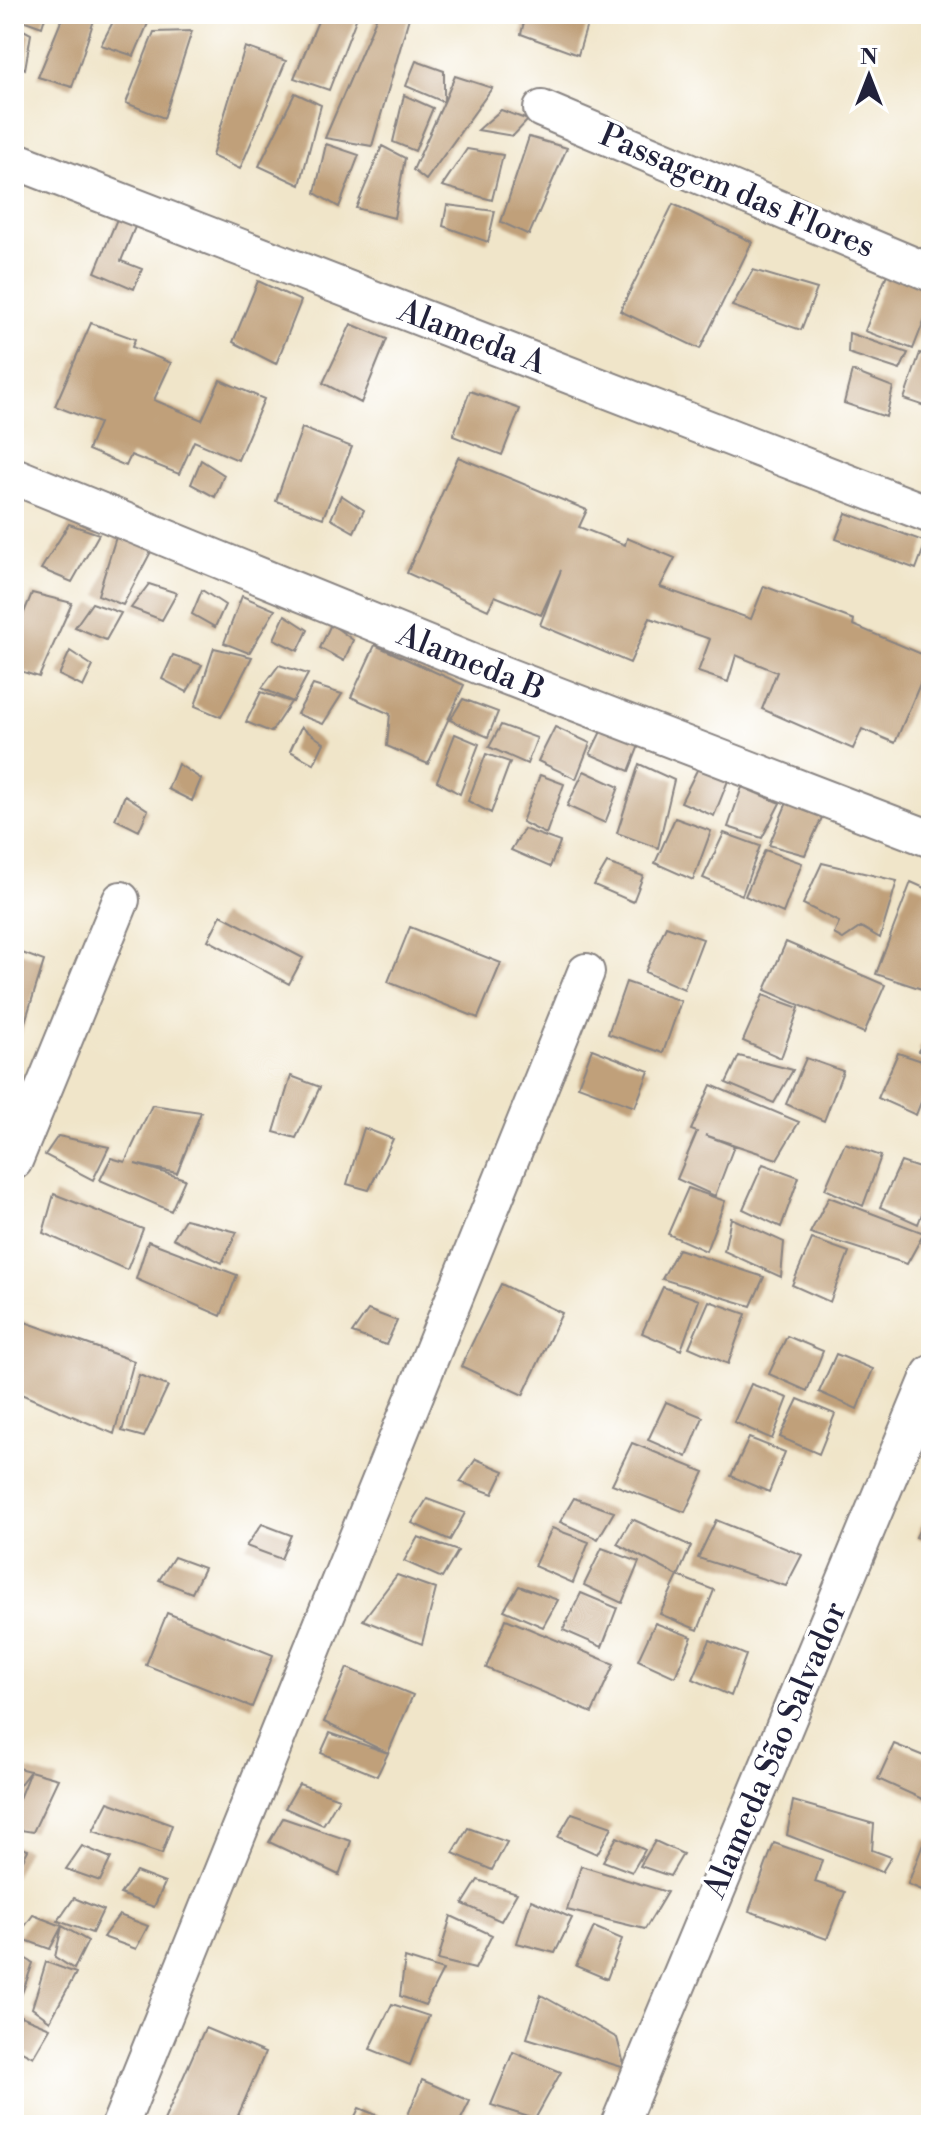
<svg xmlns="http://www.w3.org/2000/svg" width="945" height="2139" font-family="'Libre Bodoni',serif">
  <rect width="100%" height="100%" fill="#fff"/>
  <filter id="ink" filterUnits="userSpaceOnUse"><feTurbulence type="fractalNoise" baseFrequency=".0125" numOctaves="2"/><feDisplacementMap in="SourceGraphic" scale="16" xChannelSelector="R" yChannelSelector="G"/><feConvolveMatrix kernelMatrix="1 2 1 2 8 2 1 2 1" color-interpolation-filters="sRGB"/></filter>
  <filter id="wash" filterUnits="userSpaceOnUse"><feTurbulence type="fractalNoise" baseFrequency=".006" numOctaves="4" result="noise"/><feDisplacementMap in="SourceGraphic" scale="32" xChannelSelector="R" yChannelSelector="G"/><feGaussianBlur stdDeviation="1.8" result="paint"/><feColorMatrix in="noise" values="0 0 0 0 0 0 0 0 0 0 0 0 0 0 0 0 0 1.4 0 .05"/><feComposite in="paint" operator="in"/></filter>
  <g filter="url(#wash)">
    <rect width="100%" height="100%" fill="#f0e5c9"/>
    <g id="blocks">
      <!-- building -->
      <path fill="#c0a07a" d="M14,14H46L42,27L14,17Z
        M64,14H96L72,87L38,77Z
        M117,14H152L134,56L101,45Z
        M321,14H358L329,90L294,78Z
        M378,14H410L372,146L325,138Z
        M526,14H573L589,18L578,55L521,34Z
        M14,25L31,34L25,69L14,63Z
        M192,31L164,118L126,103L154,32Z
        M245,47L286,61L240,169L212,156Z
        M416,61L444,71V102L455,76L492,88L426,180L413,170L444,102L406,86Z
        M295,93L321,105L300,185L259,166Z
        M404,95L433,108L415,151L393,142Z
        M501,110L528,120L513,136L478,130Z
        M529,137L567,148L529,235L501,222Z
        M326,144L359,155L339,207L315,193Z
        M382,146L405,158L394,218L356,208Z
        M467,149L503,155L492,200L442,186Z
        M673,204L752,242L700,349L620,311Z
        M447,205L495,211L488,242L443,226Z
        M119,214L137,222L121,261L142,269L134,289L95,272Z
        M889,269L931,285V303L913,349L865,331Z
        M753,270L817,289L801,330L732,306Z
        M258,281L301,301L276,364L233,342Z
        M91,323L135,339L132,347L171,363L154,400L202,420L220,380L264,399L238,460L194,441L179,474L131,455L126,466L88,450L99,423L55,406Z
        M351,324L387,339L361,403L323,383Z
        M849,333L908,353L900,370L848,353Z
        M920,353L931,357V408L904,399Z
        M852,371L893,387L886,417L844,403Z
        M470,391L520,409L502,455L453,436Z
        M302,428L352,447L323,518L276,501Z
        M458,457L587,510L579,527L625,545L627,538L675,558L660,587L751,619L764,586L854,620L853,625L931,658L895,743L862,729L853,749L762,709L777,672L736,655L728,682L698,672L710,639L650,618L630,663L540,625L561,570L541,615L495,596L488,610L407,573Z
        M201,460L224,475L215,497L191,484Z
        M341,495L364,510L354,532L331,519Z
        M846,513L926,542L916,569L836,539Z
        M69,524L99,534L72,582L41,569Z
        M116,537L154,546L123,605L98,595Z
        M149,584L177,593L162,620L131,608Z
        M202,590L225,605L215,627L192,614Z
        M32,593L72,603L39,677L14,669V637Z
        M242,596L275,610L249,653L224,643Z
        M92,603L121,613L106,640L75,627Z
        M285,615L308,630L298,651L274,639Z
        M331,624L353,640L344,661L320,648Z
        M375,645L464,685L428,764L387,746L390,714L351,697Z
        M214,648L252,657L221,717L195,706Z
        M70,651L93,666L83,687L59,675Z
        M173,655L202,665L187,692L162,679Z
        M279,665L308,674L293,702L262,688Z
        M313,685L342,694L323,724L297,714Z
        M261,692L291,702L271,732L246,722Z
        M463,699L498,712L488,737L450,720Z
        M607,719L643,735L629,771L590,754Z
        M501,725L537,738L527,764L489,747Z
        M301,727L324,743L314,764L290,751Z
        M555,727L590,743L576,779L538,761Z
        M455,734L479,744L460,794L437,781Z
        M486,754L510,762L491,813L468,801Z
        M178,764L201,779L192,801L168,789Z
        M639,764L674,780L658,848L617,833Z
        M700,764L729,778L714,816L681,802Z
        M584,771L619,787L605,823L567,806Z
        M540,775L564,784L546,834L522,822Z
        M742,787L780,803L762,838L728,827Z
        M125,795L148,810L139,831L115,819Z
        M788,800L825,811L805,855L769,845Z
        M675,818L711,831L693,880L655,863Z
        M524,829L560,842L550,867L511,850Z
        M724,833L760,846L742,895L703,878Z
        M765,850L802,863L783,913L745,896Z
        M607,863L643,876L633,902L594,885Z
        M822,863L897,881L880,938L861,927L843,939L834,934L839,922L803,904Z
        M911,882L931,891V959L927,971L931,964V992L876,974Z
        M221,915L303,958L289,984L208,940Z
        M666,926L703,939L684,989L645,972Z
        M410,927L501,963L478,1018L388,982Z
        M786,942L885,985L864,1033L765,990Z
        M14,950L44,961L15,1054H14Z
        M626,982L681,1001L663,1053L608,1034Z
        M763,995L799,1008L781,1058L743,1041Z
        M931,1030V1056L918,1051Z
        M592,1049L649,1071L635,1107L578,1086Z
        M898,1053L931,1064V1076L916,1115L878,1098Z
        M739,1056L793,1070L774,1103L726,1083Z
        M806,1058L843,1071L824,1121L786,1104Z
        M291,1076L320,1087L296,1138L274,1132Z
        M711,1085L799,1122L777,1159L705,1135L734,1146L715,1196L677,1179L697,1132L691,1130Z
        M152,1105L201,1112L177,1173L135,1164L185,1179L171,1211L100,1180L111,1158L125,1162Z
        M364,1128L393,1139L369,1190L347,1184Z
        M58,1136L109,1147L93,1180L45,1155Z
        M845,1143L881,1156L863,1206L825,1189Z
        M901,1162L931,1172V1191L918,1224L880,1207Z
        M763,1164L799,1177L781,1227L743,1209Z
        M688,1188L725,1201L706,1251L668,1234Z
        M54,1194L143,1229L127,1270L43,1233Z
        M829,1197L924,1233L907,1264L810,1233Z
        M731,1218L784,1242L781,1277L724,1251Z
        M185,1219L237,1232L222,1263L173,1238Z
        M812,1239L849,1252L830,1302L792,1285Z
        M148,1241L237,1275L221,1316L136,1279Z
        M678,1249L764,1277L751,1306L662,1279Z
        M501,1284L562,1313L523,1395L461,1366Z
        M663,1287L699,1300L681,1350L642,1333Z
        M709,1301L746,1314L728,1364L689,1347Z
        M368,1310L397,1321L386,1345L352,1333Z
        M14,1318L134,1361L114,1434L14,1391Z
        M787,1336L823,1351L807,1391L769,1374Z
        M836,1354L873,1369L857,1409L819,1392Z
        M139,1375L168,1386L144,1437L122,1431Z
        M751,1384L788,1398L772,1439L734,1422Z
        M798,1399L835,1414L819,1454L780,1437Z
        M666,1402L703,1417L687,1457L648,1440Z
        M749,1438L785,1452L769,1492L731,1476Z
        M632,1443L704,1472L685,1512L612,1484Z
        M476,1459L504,1471L493,1494L460,1482Z
        M574,1498L614,1512L598,1539L560,1522Z
        M427,1499L465,1513L450,1540L412,1523Z
        M931,1505V1544L916,1537Z
        M632,1519L691,1546L678,1576L617,1544Z
        M716,1520L802,1555L786,1586L698,1558Z
        M262,1524L291,1535L281,1559L246,1546Z
        M552,1528L589,1542L573,1583L534,1566Z
        M418,1537L458,1551L442,1578L404,1561Z
        M602,1548L639,1562L622,1603L584,1585Z
        M174,1557L204,1568L192,1593L159,1580Z
        M397,1575L436,1589L422,1644L363,1620Z
        M678,1576L714,1590L698,1630L660,1614Z
        M519,1586L558,1600L543,1627L504,1610Z
        M581,1593L617,1608L602,1647L563,1630Z
        M167,1613L273,1655L252,1707L146,1665Z
        M506,1619L614,1664L592,1713L486,1668Z
        M655,1623L692,1637L675,1677L638,1660Z
        M710,1640L746,1655L731,1696L693,1679Z
        M347,1668L413,1695L388,1753L324,1722Z
        M330,1733L388,1753L377,1776L321,1753Z
        M894,1744L931,1759V1803L878,1779Z
        M14,1767L30,1771L14,1792Z
        M30,1771L58,1779L33,1832L14,1829V1811Z
        M299,1784L339,1798L323,1825L285,1808Z
        M793,1801L874,1824L872,1850L891,1857L882,1872L787,1835Z
        M108,1802L172,1825L162,1854L93,1831Z
        M572,1813L612,1827L597,1854L558,1837Z
        M283,1818L351,1841L339,1875L269,1842Z
        M468,1828L507,1842L492,1870L453,1853Z
        M617,1837L645,1850L632,1872L603,1861Z
        M925,1839L931,1841V1894L908,1884Z
        M655,1841L683,1854L670,1876L640,1866Z
        M774,1843L822,1860L815,1882L845,1892L827,1939L749,1911Z
        M14,1845L28,1850L14,1877Z
        M82,1846L111,1858L100,1881L66,1869Z
        M581,1866L667,1892L645,1929L567,1910Z
        M136,1872L165,1883L154,1907L120,1894Z
        M478,1880L517,1893L501,1921L463,1904Z
        M74,1898L103,1910L92,1933L58,1921Z
        M531,1900L572,1918L555,1953L517,1943Z
        M33,1915L62,1926L88,1941L74,1969L55,1957L62,1926L50,1949L17,1937Z
        M119,1915L148,1926L136,1949L103,1937Z
        M451,1916L492,1935L475,1969L438,1960Z
        M594,1927L622,1939L607,1979L576,1966Z
        M14,1952L33,1963L14,2015Z
        M405,1958L443,1970L425,2005L400,1996Z
        M46,1962L76,1973L50,2021L32,2008Z
        M541,1995L617,2038L625,2068L527,2038Z
        M392,2004L429,2016L410,2065L370,2049Z
        M21,2016L50,2028L33,2057L14,2047V2028Z
        M205,2028L265,2053L234,2125H162Z
        M513,2052L561,2072L535,2119L491,2105Z
        M422,2080L470,2101L458,2125H404Z
        M359,2108L401,2125H351Z"/>
    </g>
  </g>
  <g filter="url(#ink)">
    <use href="#blocks" fill-opacity="0" stroke="#898482" stroke-width="2"/>
    <g fill="none" stroke-linecap="round" stroke-linejoin="round">
      <defs>
        <path id="minor" d="M542,109L931,273
          M14,160L931,515
          M14,476L478,665L931,839
          M14,1161L121,900
          M120,2125L586,972
          M619,2125L931,1374"/>
      </defs>
      <!-- minor casing -->
      <use href="#minor" stroke="#898482" stroke-width="40"/>
      <!-- minor -->
      <use href="#minor" stroke="#fff" stroke-width="36"/>
    </g>
  </g>
  <g text-anchor="middle" dominant-baseline="central" stroke-width="7" stroke-linejoin="round" paint-order="stroke">
    <!-- street labels -->
    <g font-size="32" fill="#22223b" stroke="#fff">
      <text transform="translate(737 191) rotate(23)">Passagem das Flores</text>
      <text transform="translate(472 337) rotate(21)">Alameda A</text>
      <text transform="translate(471 662) rotate(22)">Alameda B</text>
      <text transform="translate(775 1750) rotate(-67)">Alameda São Salvador</text>
    </g>
  </g>
  <!-- margin -->
  <rect width="945" height="2139" fill="none" stroke="#fff" stroke-width="48"/>
  <!-- north arrow -->
  <g transform="translate(869 76)" stroke="#ffffff" stroke-width="6" paint-order="stroke">
  <path d="M0-6L14 30L0 20L-14 30Z" fill="#22223b"/>
  <text y="-12" font-size="22" font-weight="bold" text-anchor="middle" fill="#22223b">N</text>
  </g>
</svg>
